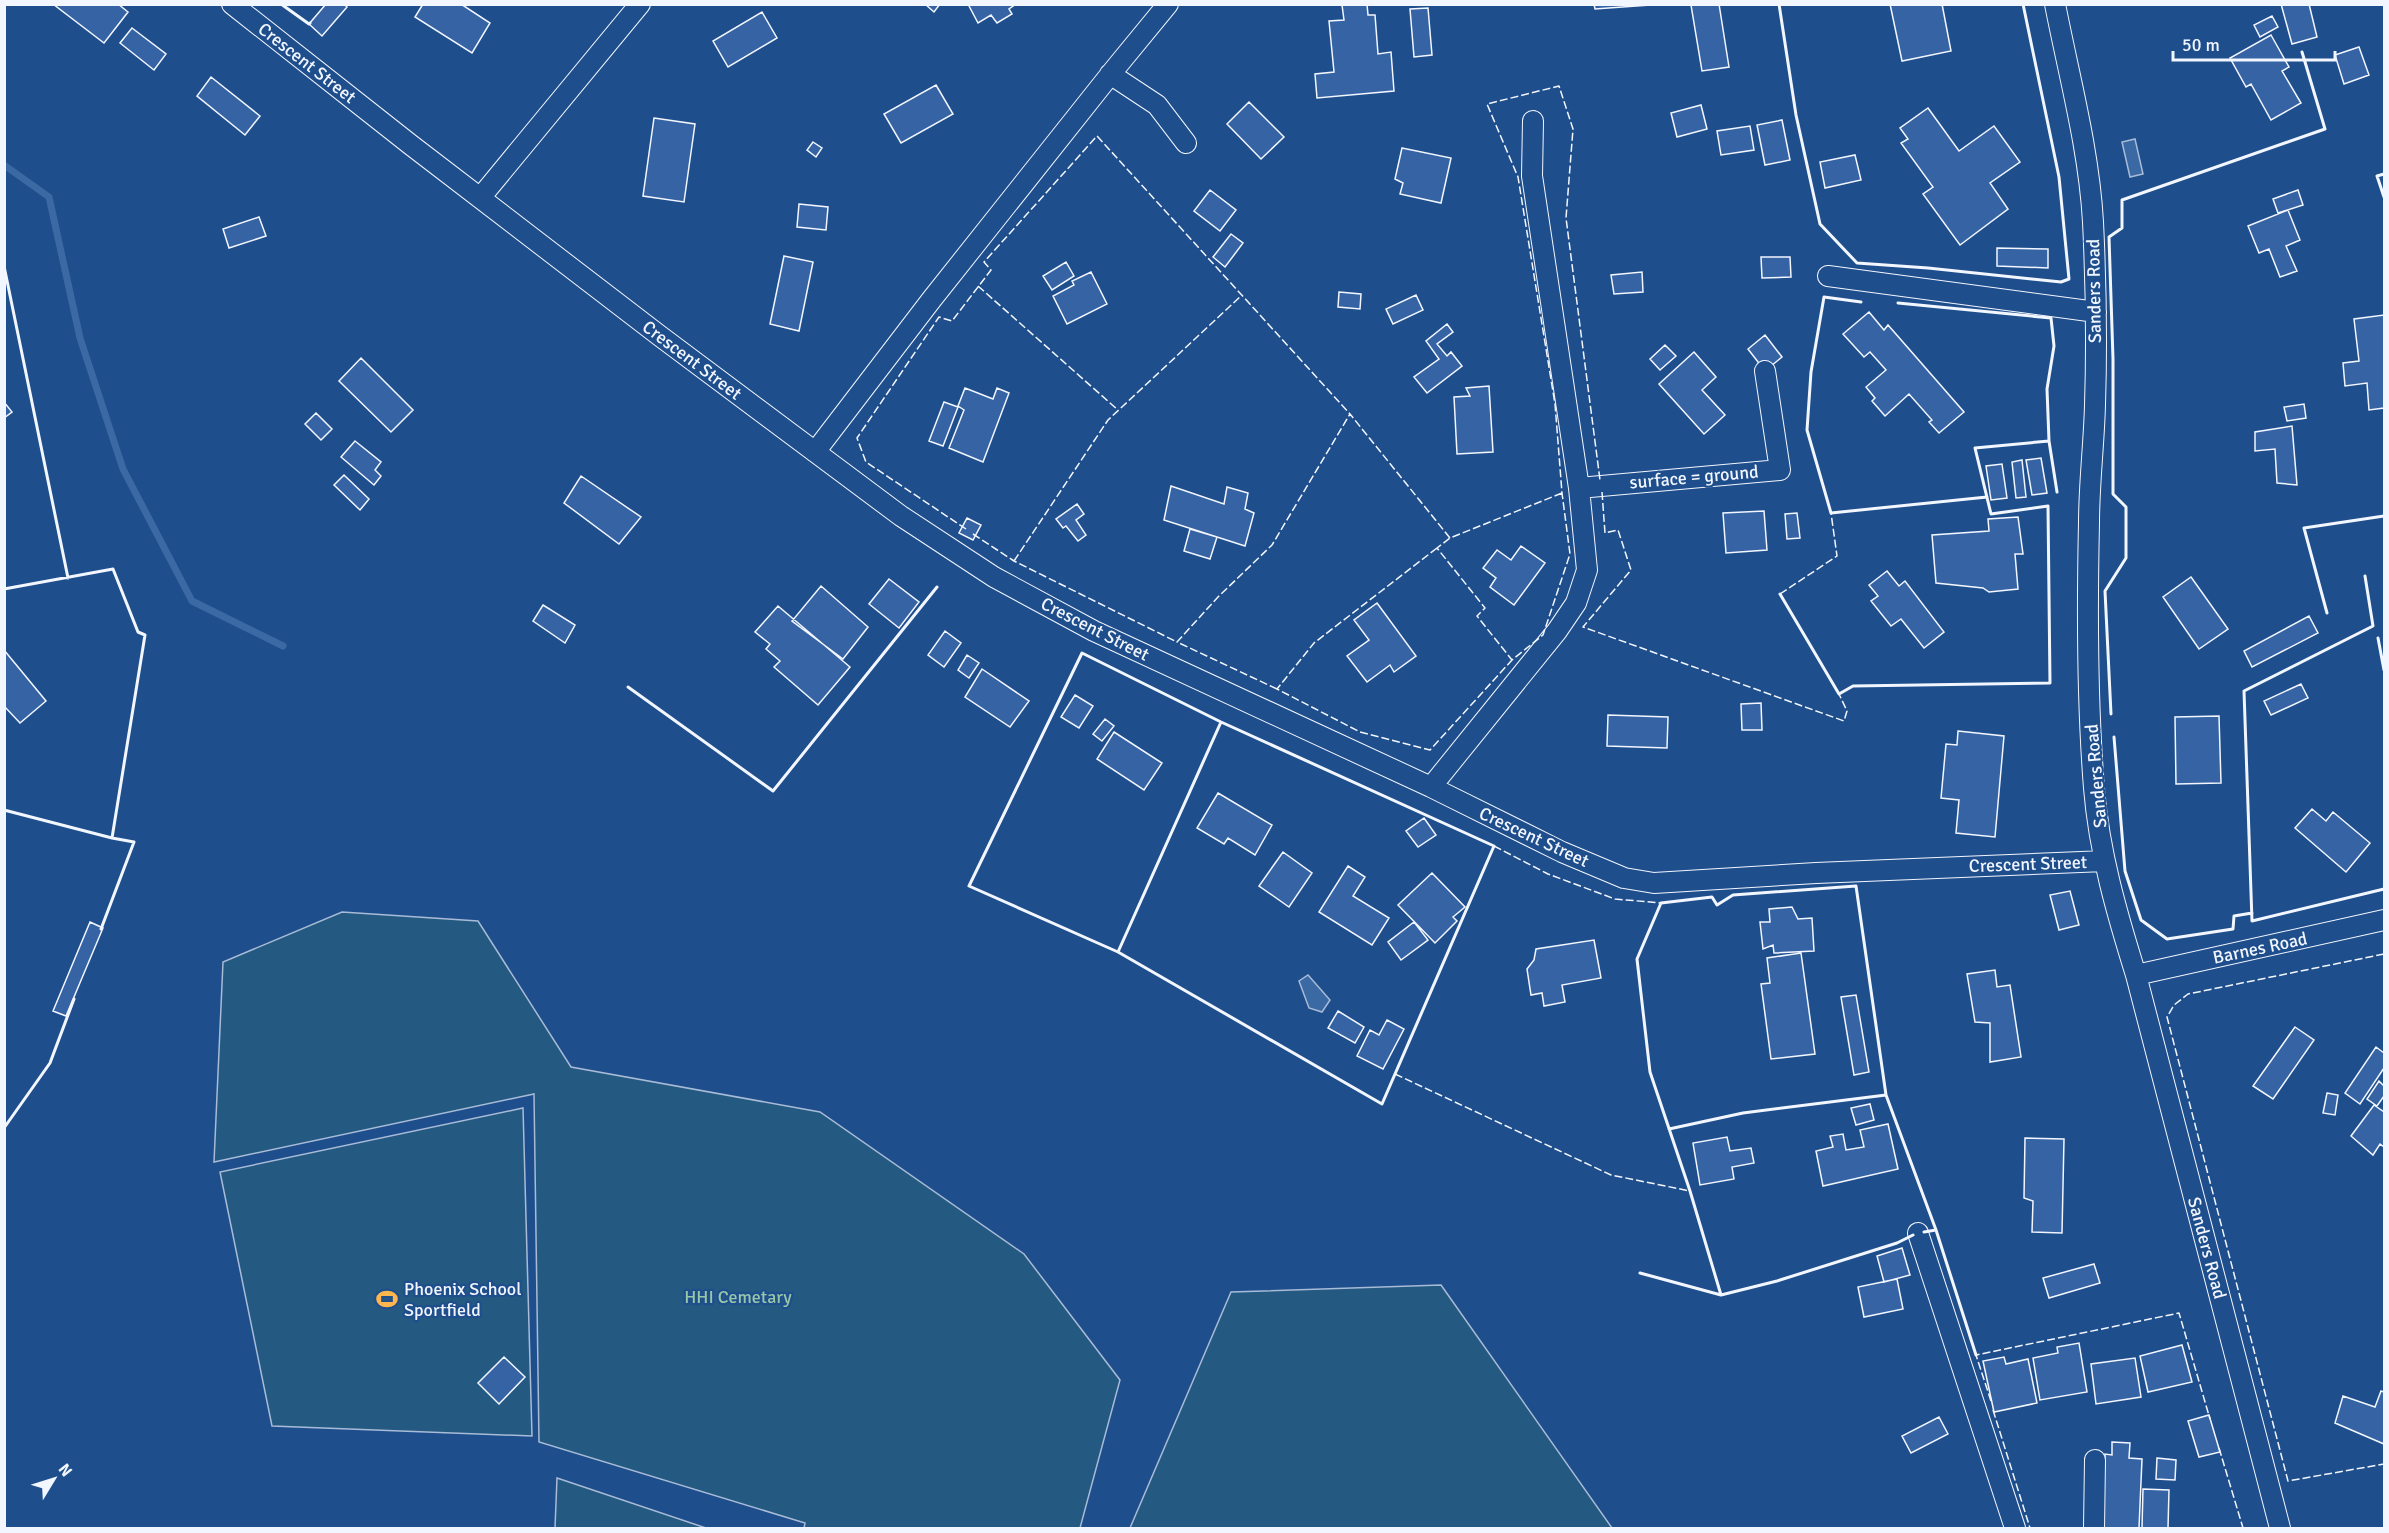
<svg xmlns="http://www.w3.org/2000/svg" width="2389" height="1533" font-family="Signika,sans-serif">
  <rect width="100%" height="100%" fill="#1f4e8c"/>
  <!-- green -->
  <path fill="#245a82" stroke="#a8bbd7" stroke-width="1.5" d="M342,912L478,921L571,1067L820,1112L1024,1254L1120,1380L1080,1528H804L805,1523L539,1442L534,1094L214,1162L223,962Z
    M523,1108L532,1436L272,1426L220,1172Z
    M1441,1285L1612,1528H1130L1231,1292Z
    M557,1478L706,1528H555Z"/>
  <!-- water -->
  <path fill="#3b69a3" stroke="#a8bbd7" stroke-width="1.5" d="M2135,139L2143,174L2130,177L2122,142Z
    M1308,975L1330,1000L1322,1012L1309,1008L1299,981Z"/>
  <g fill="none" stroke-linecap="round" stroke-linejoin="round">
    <!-- stream -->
    <path stroke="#3b69a3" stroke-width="7" d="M4,165L49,197L80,338L123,469L192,601L283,646"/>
  </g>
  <!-- building -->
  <path fill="#3563a3" stroke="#f2f6ff" stroke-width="1.5" d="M53,4H118L128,12L104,43Z
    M326,4H344L347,7L322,36L309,24Z
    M423,4H461L490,23L472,53L415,17Z
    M925,4H940L934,12Z
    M968,4H1016L1009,9L1012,14L997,23L991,15L978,23Z
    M1367,4L1368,15H1375L1378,54L1391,52L1394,91L1317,98L1315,74L1334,72L1329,21L1344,20L1342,5Z
    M1594,4H1650V5L1595,9Z
    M1719,4L1729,67L1702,71L1691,5Z
    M1890,4H1942L1951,51L1902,61Z
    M2281,4H2309L2317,37L2292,44Z
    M1428,8L1432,55L1414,57L1410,9Z
    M762,12L777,38L728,67L713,41Z
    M2272,16L2278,27L2260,37L2254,25Z
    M132,28L166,54L154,70L120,43Z
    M2271,35L2289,67L2282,71L2301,103L2271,120L2251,84L2246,87L2230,58Z
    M2359,47L2369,75L2344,84L2335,55Z
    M211,77L260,116L245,135L197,96Z
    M936,85L953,114L901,143L884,114Z
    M1249,102L1284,137L1261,159L1227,124Z
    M1701,105L1707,129L1677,137L1671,113Z
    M1928,108L1959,151L1994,126L2020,162L1990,183L2008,209L1960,245L1923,194L1933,187L1901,143L1908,139L1900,128Z
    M654,118L695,124L684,202L643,196Z
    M1782,120L1790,160L1765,165L1757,125Z
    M1750,126L1754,150L1721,155L1717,131Z
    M813,142L822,148L816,157L807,150Z
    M1402,148L1451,158L1441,203L1400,194L1403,183L1395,179Z
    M1855,155L1861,180L1825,188L1820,162Z
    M1210,190L1236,210L1220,231L1194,211Z
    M2298,190L2303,205L2278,213L2273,199Z
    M799,204L828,207L826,230L797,227Z
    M2288,210L2300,240L2286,246L2297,271L2280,277L2269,249L2259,253L2248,226Z
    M259,217L266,236L229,248L223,229Z
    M1231,234L1243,243L1225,267L1213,257Z
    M1997,248L2048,249V268L1997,266Z
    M784,256L813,262L799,331L770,324Z
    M1761,257H1790L1791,277L1762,278Z
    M1066,262L1074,276L1052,290L1043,276Z
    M1091,272L1107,304L1067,324L1053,296L1074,285L1072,281Z
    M1642,272L1643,292L1614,294L1611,275Z
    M1339,292L1361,294L1360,309L1338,307Z
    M1416,295L1423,310L1393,324L1386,309Z
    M1869,312L1884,330L1888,325L1964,412L1939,433L1929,422L1932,420L1909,394L1885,416L1872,401L1875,398L1866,387L1886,370L1870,352L1864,357L1843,334Z
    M2384,315V408L2369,410L2367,383L2345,386L2343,363L2359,361L2354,319Z
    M1447,324L1453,332L1437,344L1447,356L1451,352L1462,366L1427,393L1414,377L1439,359L1426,341Z
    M1765,335L1782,357L1765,371L1748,349Z
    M1665,345L1676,356L1660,370L1650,359Z
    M1694,352L1716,377L1702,390L1725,415L1704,434L1659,384Z
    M361,358L413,410L391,432L339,381Z
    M1489,386L1493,452L1457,454L1454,397L1470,396L1466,388Z
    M965,388L993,399L997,388L1009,393L983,462L949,448L964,410L958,406Z
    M4,402L12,412L4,418Z
    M944,402L958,407L943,446L929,441Z
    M2304,404L2306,418L2287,421L2284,407Z
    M316,413L332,429L321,440L305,424Z
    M2292,426L2297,485L2277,483L2275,449L2255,451V432Z
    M355,441L381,462L375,470L381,476L374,485L341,457Z
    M2041,458L2047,493L2032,495L2026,460Z
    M2022,460L2026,497L2016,498L2012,462Z
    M2002,464L2007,498L1991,500L1986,466Z
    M344,475L369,499L360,510L334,485Z
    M581,476L641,517L619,544L564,503Z
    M1171,486L1224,504L1227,487L1248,493L1245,509L1254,513L1245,546L1164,520Z
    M1077,504L1084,514L1076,520L1086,535L1078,541L1066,526L1063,528L1056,519Z
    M1764,511L1767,550L1726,553L1723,513Z
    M1797,513L1800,538L1787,539L1785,514Z
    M2018,517L2023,554H2015L2018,589L1989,592L1983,588L1936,583L1932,535L1989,531L1988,519Z
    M967,518L981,525L973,540L959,533Z
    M1190,529L1217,537L1210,559L1184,551Z
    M1521,546L1545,563L1514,605L1490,587L1496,578L1483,568L1497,550L1511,560Z
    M1887,571L1899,586L1905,581L1944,632L1924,648L1901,619L1891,626L1871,601L1878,596L1869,585Z
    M2191,577L2228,629L2199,649L2163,597Z
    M889,579L919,602L899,628L869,604Z
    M821,586L868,627L843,659L792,621Z
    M1377,603L1416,656L1394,672L1390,665L1367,682L1347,656L1369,640L1354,620Z
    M543,605L575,625L565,643L533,621Z
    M778,606L850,667L818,705L774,667L780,661L766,649L770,644L755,632Z
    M2309,616L2318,633L2252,667L2244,651Z
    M945,631L961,643L944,667L928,655Z
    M4,650L46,701L20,723L4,706Z
    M967,655L979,663L969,678L958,670Z
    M982,669L1029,701L1010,727L965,697Z
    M2301,684L2308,698L2271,715L2264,701Z
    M1075,695L1093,706L1079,728L1061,717Z
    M1761,703L1762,730H1742L1741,704Z
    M1608,715L1668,717L1667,748L1607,746Z
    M2219,716L2221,783L2176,784L2175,717Z
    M1105,719L1114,726L1102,741L1093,734Z
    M1958,731L2004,736L1995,837L1956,833L1959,800L1941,798L1946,744L1957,745Z
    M1114,732L1162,763L1144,790L1097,759Z
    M1218,793L1272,825L1255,855L1228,838L1224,844L1197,828Z
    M2312,809L2326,821L2333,812L2370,843L2346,872L2295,828Z
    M1424,818L1436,835L1418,847L1406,831Z
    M1283,852L1312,873L1289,907L1259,886Z
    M1348,866L1365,877L1353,896L1389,918L1372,945L1319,912Z
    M1432,873L1465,907L1453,917L1457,921L1435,943L1398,905Z
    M2070,891L2079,925L2059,930L2050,895Z
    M1792,907L1798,919L1812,918L1814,951L1774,953L1773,945L1763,949L1760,922H1770L1769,909Z
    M90,922L103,928L66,1016L53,1011Z
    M1414,922L1428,940L1401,960L1388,942Z
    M1594,940L1601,978L1562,985L1565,1002L1544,1006L1542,993L1531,995L1527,969L1534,960L1536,949Z
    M1801,953L1815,1054L1771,1059L1761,984L1770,983L1767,958Z
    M1995,970L1997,987L2010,985L2021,1057L1990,1062V1023L1975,1022L1967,974Z
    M1856,995L1869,1072L1854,1075L1841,997Z
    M1338,1011L1364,1027L1355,1043L1328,1028Z
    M1387,1020L1404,1029L1383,1069L1357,1056L1370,1030L1379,1035Z
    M2295,1027L2314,1040L2273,1099L2253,1086Z
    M2376,1047L2384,1053V1068L2360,1104L2345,1093Z
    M2379,1081L2384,1086V1096L2377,1106L2367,1099Z
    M2327,1093L2338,1095L2335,1115L2323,1113Z
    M1870,1104L1874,1120L1856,1125L1851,1108Z
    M2374,1105L2384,1112V1147L2380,1144L2373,1155L2351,1136Z
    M1888,1124L1898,1169L1823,1186L1816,1151L1833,1147L1830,1136L1843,1134L1846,1150L1864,1147L1860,1130Z
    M1727,1137L1730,1151L1751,1148L1754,1163L1732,1167L1734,1179L1700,1185L1693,1143Z
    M2025,1138L2064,1139L2062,1233L2032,1232L2033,1201L2024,1198Z
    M1902,1248L1910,1275L1884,1282L1877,1256Z
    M2094,1264L2100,1283L2049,1298L2043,1278Z
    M1897,1279L1903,1309L1864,1317L1858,1287Z
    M2079,1343L2087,1392L2040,1400L2033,1358L2058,1353L2057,1347Z
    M2182,1345L2192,1382L2148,1392L2140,1356Z
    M504,1357L525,1377L499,1404L478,1383Z
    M2004,1357L2006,1364L2028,1359L2037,1403L1994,1412L1983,1361Z
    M2135,1358L2141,1397L2096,1404L2091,1364Z
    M2381,1391L2384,1392V1444L2335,1423L2343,1396L2375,1407Z
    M2209,1415L2220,1452L2199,1457L2188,1421Z
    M1939,1417L1948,1434L1911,1453L1902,1436Z
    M2112,1442L2130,1443L2129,1458L2142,1459L2139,1528H2102L2105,1454L2112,1455Z
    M2157,1458L2176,1460L2175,1480L2156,1479Z
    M2143,1489L2169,1490L2168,1528H2142Z"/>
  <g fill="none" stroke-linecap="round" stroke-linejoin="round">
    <defs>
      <path id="street" d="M232,4L411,145L660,336L901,516L994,577L1094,631L1431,787L1562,852L1624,878L1654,883L1816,873L2105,861
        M2055,4C2069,76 2089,149 2093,222C2096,283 2097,344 2095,405C2094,444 2089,483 2089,523C2087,611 2087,700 2094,788C2099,852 2117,914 2136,975L2280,1528
        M1110,74L1157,105L1186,143
        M480,198L640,4
        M1828,276L2096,312
        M815,452L932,299L1113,71L1168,4
        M1579,488L1780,470L1765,371
        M1431,787L1557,631L1576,603L1587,570L1579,488L1532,176L1533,121
        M2136,975L2384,920
        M1918,1233L2015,1528
        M2094,1528L2095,1460"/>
    </defs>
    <!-- street casing -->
    <use href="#street" stroke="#f2f6ff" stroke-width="22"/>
    <!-- street -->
    <use href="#street" stroke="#1f4e8c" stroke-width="20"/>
    <!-- fence -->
    <path stroke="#f2f6ff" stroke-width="1.5" stroke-dasharray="8 3" stroke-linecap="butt" d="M978,286L1118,410
      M1602,492L1605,533L1618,530L1631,570L1583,627L1844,721L1847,711L1839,694
      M1562,493L1450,538L1437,548L1485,608L1477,616L1512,660L1543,635L1570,554L1562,493L1555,404L1518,177L1487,104L1559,86L1573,129L1566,218L1600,480
      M966,529L866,462L857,438L939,317L952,321L991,270L984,262L1097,136L1350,414
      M973,534L1014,561L1177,642
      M1437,548L1314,643L1277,689L1360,732L1430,750L1512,660
      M1014,561L1108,420L1241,296
      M1780,594L1837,556L1831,513
      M1277,689L1177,642L1218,597L1272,545L1350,414L1450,538
      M1494,846L1548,874L1615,899L1661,903
      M2384,954L2188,994L2174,1005L2167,1017L2288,1481L2384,1464
      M1395,1074L1611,1175L1690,1191
      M1991,1401L1976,1355L2179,1313L2210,1419
      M1993,1410L2030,1528
      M2219,1448L2243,1528"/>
    <!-- wall -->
    <path stroke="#f2f6ff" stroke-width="3" d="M281,4L309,24L310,23
      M1779,4L1796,115L1820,224L1857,263L1928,268L2061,282L2069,279L2059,177L2023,4
      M2384,174L2377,176L2384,197
      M4,266L68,578
      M1861,302L1824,297L1811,372L1807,430L1831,513L1987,497
      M1898,303L2051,318L2054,346L2047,389L2049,441
      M2365,576L2373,626L2244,691L2252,921L2384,889
      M4,589L113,569L138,632L145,635L112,838L4,810
      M1780,594L1839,694L1853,686L2050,683L2048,506L1991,514L1975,448L2049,441L2057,492
      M2327,613L2304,528L2384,516
      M2378,638L2384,670
      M1082,653L1221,722L1494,846L1382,1104L1118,952L969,886Z
      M628,687L773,791L937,587
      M2111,714L2105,591L2126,558V507L2113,494V359L2109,237L2122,228V200L2325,129L2302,52
      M2114,737L2125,871L2141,920L2167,939L2233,929L2234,916L2252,913
      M101,929L134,842L112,838
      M1118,952L1221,722
      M4,1128L50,1063L74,999
      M1669,1129L1743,1113L1886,1095
      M1924,1232L1936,1230L1976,1355
      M1913,1235L1897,1243L1777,1281L1721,1295L1690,1191L1650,1072L1637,959L1661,903L1712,897L1717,905L1733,895L1856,886L1886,1095L1936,1230
      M1640,1273L1721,1295"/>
  </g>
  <!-- icons -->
  <defs>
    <symbol id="stadium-bare" viewBox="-9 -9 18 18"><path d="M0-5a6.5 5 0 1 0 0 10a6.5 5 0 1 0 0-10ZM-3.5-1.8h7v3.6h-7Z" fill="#ffb74d" stroke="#1f4e8c" stroke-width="2.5" paint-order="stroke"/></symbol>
  </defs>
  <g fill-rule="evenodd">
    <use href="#stadium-bare" x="372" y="1284" width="30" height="30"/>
  </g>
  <g text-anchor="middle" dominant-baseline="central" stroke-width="4.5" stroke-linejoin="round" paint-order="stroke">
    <!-- street labels -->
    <g font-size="18" fill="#f2f6ff" stroke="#1f4e8c">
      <text transform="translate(307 63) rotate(38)">Crescent Street</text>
      <text transform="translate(2094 291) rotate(-91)">Sanders Road</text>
      <text transform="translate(692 360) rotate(37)">Crescent Street</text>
      <text transform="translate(1694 477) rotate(-5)">surface = ground</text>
      <text transform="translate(1095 629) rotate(27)">Crescent Street</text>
      <text transform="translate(2096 776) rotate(-95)">Sanders Road</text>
      <text transform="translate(1534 837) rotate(25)">Crescent Street</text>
      <text transform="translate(2028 864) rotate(-2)">Crescent Street</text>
      <text transform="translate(2260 948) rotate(-12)">Barnes Road</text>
      <text transform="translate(2207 1248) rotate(75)">Sanders Road</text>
    </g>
    <!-- poi labels -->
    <g font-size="18" fill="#f2f6ff" stroke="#1f4e8c" text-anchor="start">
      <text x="404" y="1289">Phoenix School<tspan x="404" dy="21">Sportfield</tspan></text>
    </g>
    <!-- park labels -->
    <g font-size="18" fill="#97c8a6" stroke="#1f4e8c">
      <text x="738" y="1297">HHI Cemetary</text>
    </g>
  </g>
  <!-- border -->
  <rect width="2389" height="1533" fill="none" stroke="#f2f6ff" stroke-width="12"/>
  <!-- north arrow -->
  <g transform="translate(54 1479) rotate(52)" stroke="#1f4e8c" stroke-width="4.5" paint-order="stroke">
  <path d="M0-4.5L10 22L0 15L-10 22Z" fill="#f2f6ff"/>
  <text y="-9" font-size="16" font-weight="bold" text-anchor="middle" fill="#f2f6ff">N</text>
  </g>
  <!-- scale -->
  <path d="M2173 51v9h162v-9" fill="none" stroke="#f2f6ff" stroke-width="3"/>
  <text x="2182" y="51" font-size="18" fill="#f2f6ff" stroke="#1f4e8c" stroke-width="4.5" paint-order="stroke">50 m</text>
</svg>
